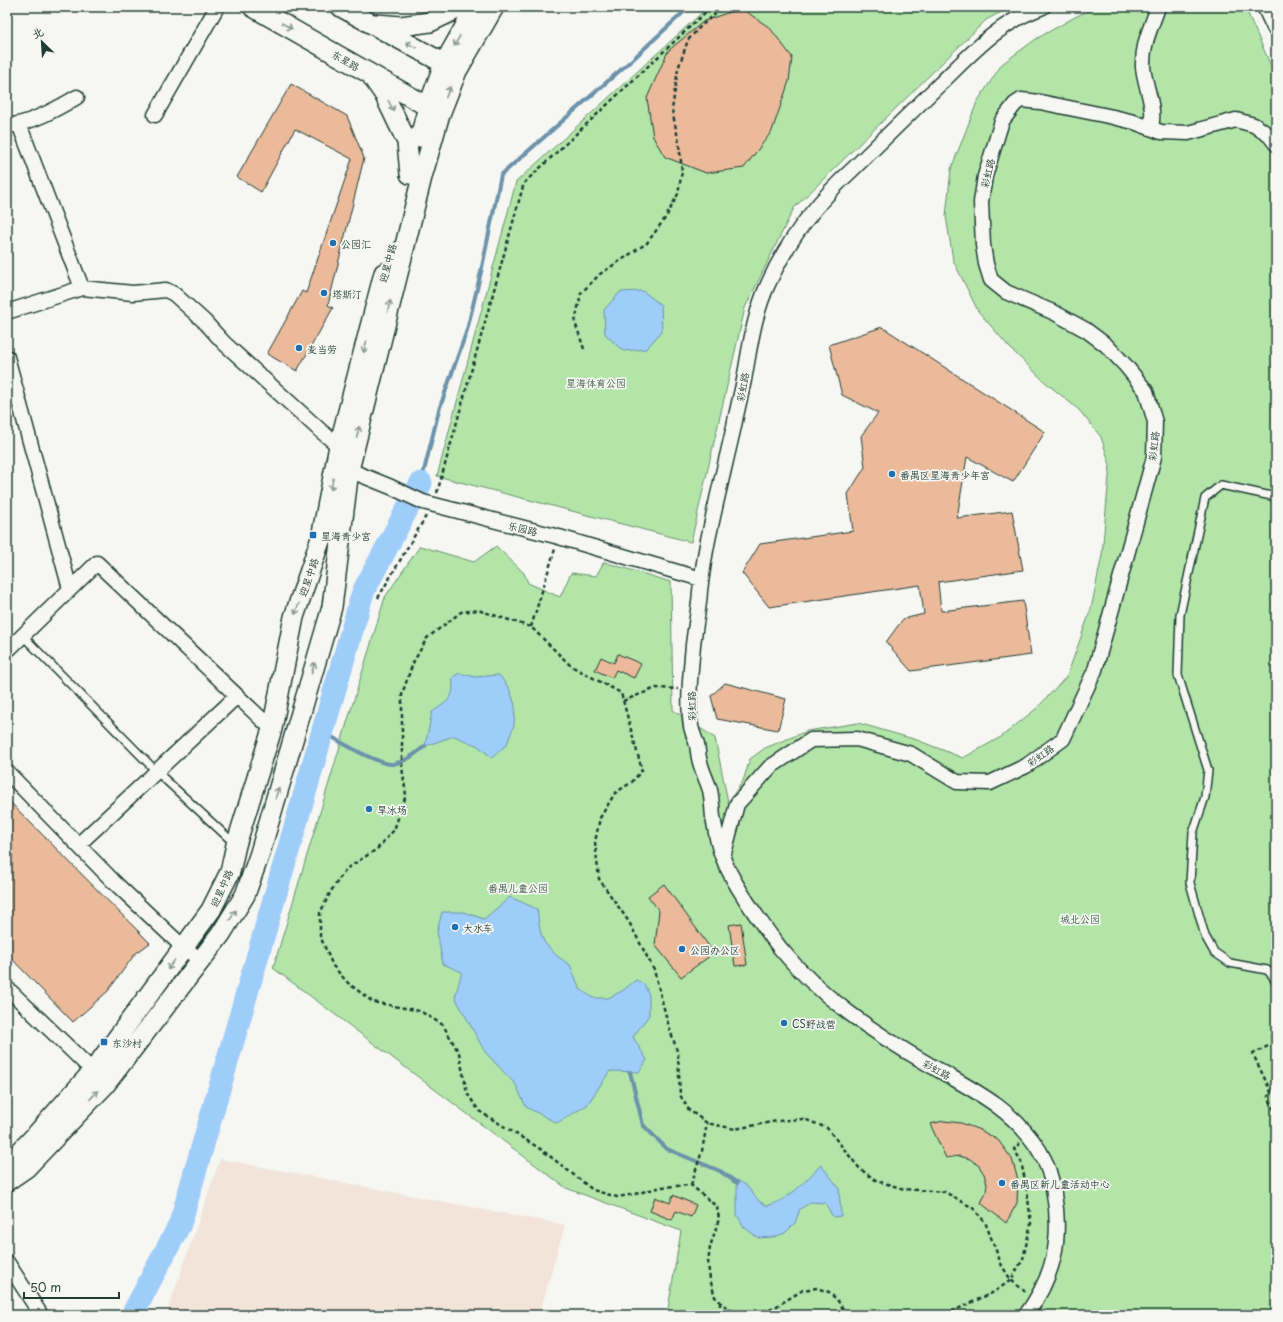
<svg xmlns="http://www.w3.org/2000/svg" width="1283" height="1322" font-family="'Playpen Sans','LXGW WenKai TC',sans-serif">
  <rect width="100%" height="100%" fill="#f6f6f2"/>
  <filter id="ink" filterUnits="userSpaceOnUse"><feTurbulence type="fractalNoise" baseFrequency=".025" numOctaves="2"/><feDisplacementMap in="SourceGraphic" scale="8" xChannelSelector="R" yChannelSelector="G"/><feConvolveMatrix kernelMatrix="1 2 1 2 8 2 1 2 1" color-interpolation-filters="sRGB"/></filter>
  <g filter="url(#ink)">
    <!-- built -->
    <path fill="#f2e4d8" d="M220,1159L565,1225L541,1308L532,1315H166Z"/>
    <!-- green -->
    <path fill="#b2e5a7" stroke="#68916e" d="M708,7H1011L986,20L794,208L745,308L691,542L437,476L516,182Z
      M1096,7H1245L1276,77V1315H667L681,1231L566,1188L273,968L385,597L420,546L474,562L496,546L524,573L528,583L560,597L571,573L596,576L604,562L671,582L673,710L715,738L728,802L743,781L750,759L765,748L807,731L858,723L917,740L963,758L1001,737L1037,708L1067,676L1091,609L1102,555L1110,465L1101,437L1079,410L1045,382L1010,348L978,311L953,260L946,216L951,169L977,102L1002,64L1036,39L1075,17Z"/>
    <!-- water -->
    <path fill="#9fcdfa" stroke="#6c93ab" d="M643,291L661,305L662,331L646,349L623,351L605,334L604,310L620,292Z
      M459,673L475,677L499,675L509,688L515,705L514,725L507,744L492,758L478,746L454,736L425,746L432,712C447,702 456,698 452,678Z
      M510,897L537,909L540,930L544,942L557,956L570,965L580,989L593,998H608L622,991L636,980L644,984L649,995V1015L633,1037L647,1060L639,1072L610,1071L587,1105L557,1123L526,1107L516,1085L485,1052L455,997L462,972L443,964L437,932L442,912H463L484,919Z
      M821,1165L839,1188L841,1216L833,1217L825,1203L811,1202L800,1209L795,1223L785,1233L774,1237L758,1238L744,1227L737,1215V1180L746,1185L759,1201L767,1206C791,1199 804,1182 821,1165Z"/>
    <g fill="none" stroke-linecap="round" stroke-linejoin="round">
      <!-- stream -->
      <path stroke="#6c93ab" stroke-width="4" d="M421,483L439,410L467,330L481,272L501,175L633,59L689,7
        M323,732C336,739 379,766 393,764C406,762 415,754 425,746
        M630,1072L643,1125L667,1149L720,1171L737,1183"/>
      <!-- river -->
      <path stroke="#9fcdfa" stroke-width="23" d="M132,1315L180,1224L363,592L421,483"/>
    </g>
    <!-- building -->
    <path fill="#eaba9b" stroke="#1f3d34" d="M741,8L770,28L792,57L789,81L772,131L744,168L706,173L665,157L653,137L647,98L668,51L704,21Z
      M291,84L347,116L364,158L328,305L333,308L297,371L267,354L302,291L306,293L352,159L295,129L261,192L237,177Z
      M882,327L1045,432L1013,482L967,457L957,518L1012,511L1023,570L938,582L941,611L1023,601L1031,655L911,671L886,642L903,619L924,614L920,585L769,607L742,573L760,544L853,531L848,494L865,467L861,436L878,413L842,395L829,345Z
      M618,654L641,664L634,678L616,670L612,678L595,670L601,657L614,663Z
      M725,683L786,699L778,730L717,719L711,696Z
      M7,799L150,943L135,954L108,991L73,1022L7,954Z
      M664,884L714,953L681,977L655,945L659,911L648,896Z
      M741,923L747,965L735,966L729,925Z
      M944,1121L961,1123L980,1130L998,1140L1012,1159L1018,1180L1017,1203L1006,1223L981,1203L986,1192L987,1184L984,1174L979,1166L970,1159L959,1156L946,1158L930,1124Z
      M673,1195L696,1205L691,1217L676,1211L672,1220L650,1211L655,1197L670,1203Z"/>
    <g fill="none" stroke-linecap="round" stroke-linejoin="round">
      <defs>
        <path id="lane" d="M1276,497L1221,485L1205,498L1180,615L1178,675L1208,770L1205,797L1193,833L1190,883L1205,936L1214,952L1230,963L1267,970L1272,975L1276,983
          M23,636L156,771L235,844
          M1276,1035L1275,1036L1276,1045"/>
        <path id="street" d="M155,115L217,7
          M19,124L82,288
          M7,125C27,126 60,107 77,97
          M1151,128C1156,107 1145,87 1143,67C1142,44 1151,28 1158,7
          M7,312L82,288L133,293L166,290L174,294L204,321L224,343L322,432L339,446L346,449
          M7,357L70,589
          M349,470L391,487L423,502L559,537L701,579
          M7,651L97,563L272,729
          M7,772L113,881L184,948L201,960
          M78,845L237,696
          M723,857L737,804L770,767L811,740L857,739L911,754L957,782L990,783L1026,766L1063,739L1095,670L1154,457L1155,422L1146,391L1126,366L1106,345L1086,330L1055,313L1006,292L991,280L986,264L983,245L981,202L985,176L1002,121L1015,104L1021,100L1040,102L1113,117L1134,122L1161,132L1188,133L1236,120L1254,125L1270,136L1276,144
          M7,988L93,1071
          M7,1262L41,1315
          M1026,1315C1054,1276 1062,1240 1054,1194C1052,1178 1047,1163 1039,1150C1012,1107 969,1088 928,1064C874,1033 819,996 780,948C761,923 729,879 720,850C717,840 715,828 713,817C712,808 712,799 710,790C707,780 701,769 699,758C698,754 698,749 697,745C695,738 692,732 691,726C687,701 691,669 693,645C695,627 699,609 700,591C702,575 704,560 707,545C715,505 725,466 734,426C737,410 741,395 744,380C750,347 754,313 769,282C789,238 818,201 853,169C882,141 911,112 940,84C973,52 998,23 1043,7"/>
        <path id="secondary" d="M253,7L439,113
          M341,7L456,70
          M1267,7L1276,26
          M376,24L401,26L430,22L461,7
          M373,78L384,94L407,142L410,174
          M420,137L428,107L444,64L476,7
          M7,1162L15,1157L33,1138L93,1071L211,910L230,872L236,845L272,729L294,617L321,538L339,446L384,273
          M7,1181L26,1168L104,1086L201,960L221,934L245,895L259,856L332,607L349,470L422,177L440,114L457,71L494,7"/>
      </defs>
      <!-- lane casing -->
      <use href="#lane" stroke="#1f3d34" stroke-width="10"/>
      <!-- street casing -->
      <use href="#street" stroke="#1f3d34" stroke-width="17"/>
      <!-- secondary casing -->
      <use href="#secondary" stroke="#1f3d34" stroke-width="22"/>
      <!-- path -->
      <path stroke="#1f3d34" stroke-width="2.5" stroke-dasharray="4 3" stroke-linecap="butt" d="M584,349L575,322L581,293L600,274L647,243L666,217L678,194L682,171L679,143L672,110L678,69L688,40L700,27L718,11L731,7
        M437,493L524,183L711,7
        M378,598L426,516
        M531,627L555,549
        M623,701L656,688L678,689
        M1268,1046L1253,1054L1272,1094L1268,1096L1276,1114
        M1020,1143L1014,1149L1021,1161L1027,1190L1031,1223L1023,1259L1011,1280L1027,1293
        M691,1185L702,1151L707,1123
        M720,1302V1315
        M847,1315L838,1301L829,1292L817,1288L803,1290L772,1309L740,1315L727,1308L715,1297L710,1279L708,1264L710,1247L719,1219L717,1207L691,1185L662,1187L635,1194L617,1197L593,1190L542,1150L479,1111L467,1093L459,1053L443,1025L420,1011L373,1002L348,983L333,966L320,936V913L331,891L346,869L377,849L394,830L406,795L402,767V694L413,663L427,638L461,612L478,610L531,627L571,666L621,693L642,770L632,782L615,793L600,818L595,842L599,879L629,922L654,970L667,1020L678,1054L680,1095L689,1110L707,1123L735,1129L777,1121L804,1119L827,1128L860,1169L877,1181L904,1189L945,1192L973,1208L985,1222L1002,1266L1011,1280L994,1292L945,1315"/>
      <!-- lane -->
      <use href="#lane" stroke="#f6f6f2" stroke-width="7"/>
      <!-- street -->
      <use href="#street" stroke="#f6f6f2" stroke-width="14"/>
      <!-- secondary -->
      <use href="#secondary" stroke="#f6f6f2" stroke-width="19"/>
    </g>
    <!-- one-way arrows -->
    <defs><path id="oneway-shaft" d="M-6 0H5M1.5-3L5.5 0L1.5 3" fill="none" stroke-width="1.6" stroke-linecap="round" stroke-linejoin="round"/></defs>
    <g stroke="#8a9a93">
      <use href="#oneway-shaft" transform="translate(287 26) rotate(30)"/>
      <use href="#oneway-shaft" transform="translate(457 41) rotate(119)"/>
      <use href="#oneway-shaft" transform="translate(411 45) rotate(-151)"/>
      <use href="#oneway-shaft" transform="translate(448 92) rotate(-68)"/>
      <use href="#oneway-shaft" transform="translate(391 106) rotate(63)"/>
      <use href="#oneway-shaft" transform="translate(389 306) rotate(-76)"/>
      <use href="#oneway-shaft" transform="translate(365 347) rotate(105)"/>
      <use href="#oneway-shaft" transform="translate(358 432) rotate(-76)"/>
      <use href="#oneway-shaft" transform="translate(332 484) rotate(101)"/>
      <use href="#oneway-shaft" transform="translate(297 609) rotate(109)"/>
      <use href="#oneway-shaft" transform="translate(313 668) rotate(-74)"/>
      <use href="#oneway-shaft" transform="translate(277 793) rotate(-74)"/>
      <use href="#oneway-shaft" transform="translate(233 915) rotate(-59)"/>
      <use href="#oneway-shaft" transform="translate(171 965) rotate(126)"/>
      <use href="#oneway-shaft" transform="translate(94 1095) rotate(-47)"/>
    </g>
  </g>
  <!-- markers -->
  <g fill="#1f6fb2" stroke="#f6f6f2" stroke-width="1.5">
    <circle cx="333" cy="243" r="4"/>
    <circle cx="324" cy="293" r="4"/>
    <circle cx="299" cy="348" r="4"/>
    <circle cx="892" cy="474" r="4"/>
    <rect x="309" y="531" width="8" height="8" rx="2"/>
    <circle cx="369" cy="809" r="4"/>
    <circle cx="455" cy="927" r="4"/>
    <circle cx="682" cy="949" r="4"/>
    <circle cx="784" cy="1023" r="4"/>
    <rect x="100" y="1038" width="8" height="8" rx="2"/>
    <circle cx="1002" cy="1183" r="4"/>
  </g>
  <g text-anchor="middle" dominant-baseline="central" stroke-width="3.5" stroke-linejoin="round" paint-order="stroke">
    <!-- street labels -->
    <g font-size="10" fill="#1f3d34" stroke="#f6f6f2">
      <text transform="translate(346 60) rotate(30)">东星路</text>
      <text transform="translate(987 173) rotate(-76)">彩虹路</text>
      <text transform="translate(387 263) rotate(-75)">迎星中路</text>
      <text transform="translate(742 387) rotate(-79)">彩虹路</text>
      <text transform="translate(1153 446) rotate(-83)">彩虹路</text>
      <text transform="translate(523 528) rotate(14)">乐园路</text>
      <text transform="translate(308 577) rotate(-71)">迎星中路</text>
      <text transform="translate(691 706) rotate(-91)">彩虹路</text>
      <text transform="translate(1040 755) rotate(-35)">彩虹路</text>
      <text transform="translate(221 888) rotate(-66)">迎星中路</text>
      <text transform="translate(937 1069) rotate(29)">彩虹路</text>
    </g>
    <!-- poi labels -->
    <g font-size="10" fill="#1f3d34" stroke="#f6f6f2" text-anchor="start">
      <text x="341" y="243">公园汇</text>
      <text x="332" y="293">塔斯汀</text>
      <text x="307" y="348">麦当劳</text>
      <text x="900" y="474">番禺区星海青少年宫</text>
      <text x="321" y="535">星海青少宫</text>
      <text x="377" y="809">旱冰场</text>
      <text x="463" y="927">大水车</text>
      <text x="690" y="949">公园办公区</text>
      <text x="792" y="1023">CS野战营</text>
      <text x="112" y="1042">东沙村</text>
      <text x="1010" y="1183">番禺区新儿童活动中心</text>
    </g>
    <!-- park labels -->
    <g font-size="10" fill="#3c5f4b" stroke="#f6f6f2">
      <text x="596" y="382">星海体育公园</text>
      <text x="518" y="887">番禺儿童公园</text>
      <text x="1080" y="918">城北公园</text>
    </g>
  </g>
  <!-- margin -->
  <rect width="1283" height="1322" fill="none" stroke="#f6f6f2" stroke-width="24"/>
  <rect x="12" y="12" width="1259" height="1298" fill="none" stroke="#1f3d34" stroke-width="1.5" filter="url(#ink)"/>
  <!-- north arrow -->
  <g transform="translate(42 42) rotate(335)" stroke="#f6f6f2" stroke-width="3" paint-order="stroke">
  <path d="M0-3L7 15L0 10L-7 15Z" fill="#1f3d34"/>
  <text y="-6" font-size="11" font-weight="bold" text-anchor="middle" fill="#1f3d34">北</text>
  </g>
  <!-- scale -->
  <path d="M24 1292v6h95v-6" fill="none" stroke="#1f3d34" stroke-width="2"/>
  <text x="30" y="1292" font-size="12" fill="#1f3d34" stroke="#f6f6f2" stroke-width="3" paint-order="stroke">50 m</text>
</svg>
